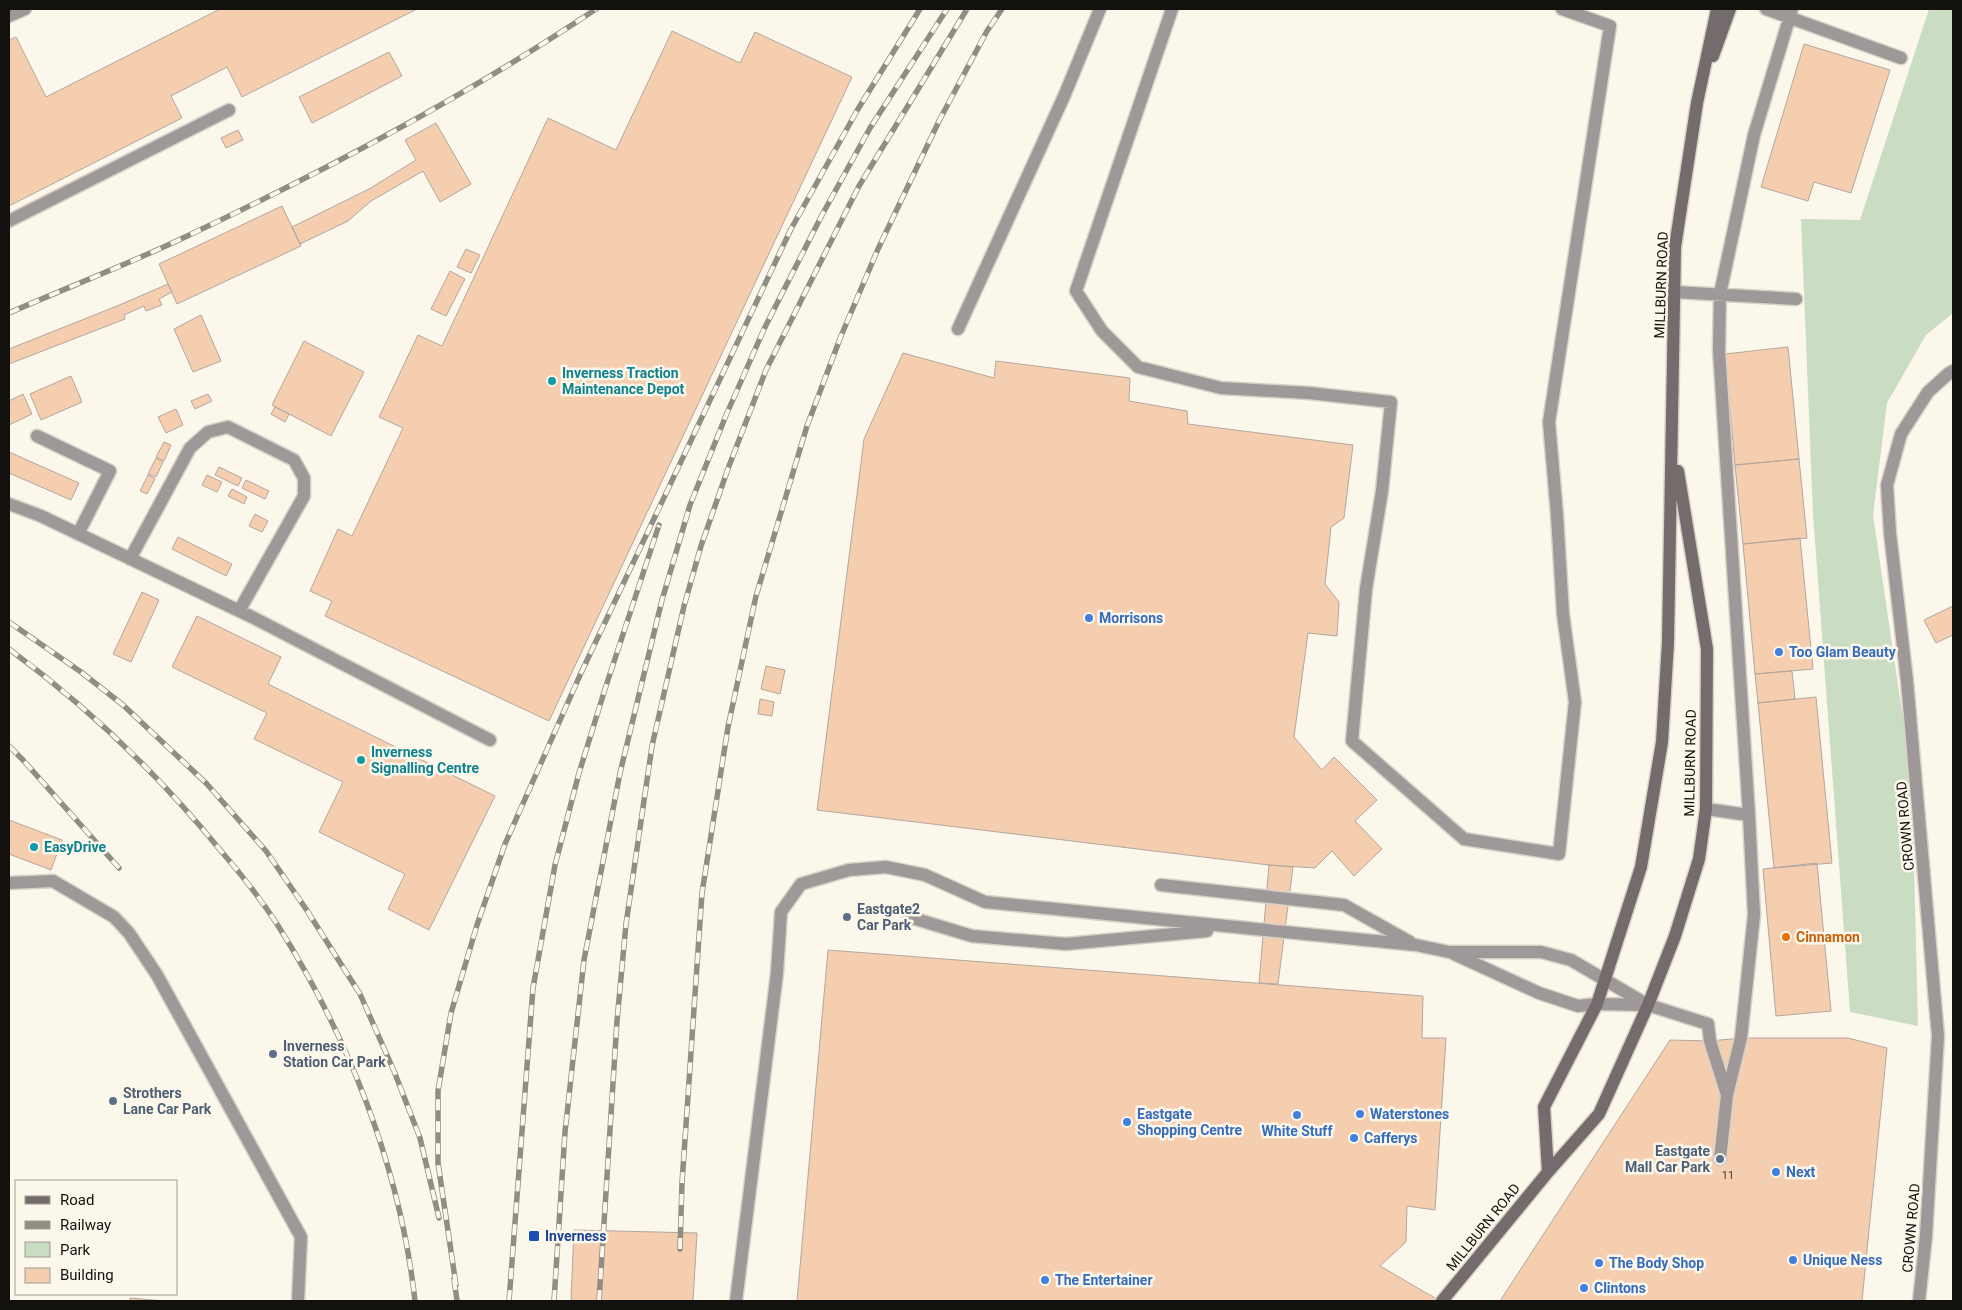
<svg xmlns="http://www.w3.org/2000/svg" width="1962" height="1310" font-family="Roboto,sans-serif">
  <rect width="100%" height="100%" fill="#fcf7eb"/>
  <!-- green -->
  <path fill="#cadcc2" d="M1929,9H1953V313L1926,335L1887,403L1873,515L1912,780L1918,1026L1850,1012L1813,514L1801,219L1860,220Z"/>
  <!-- building -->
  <path fill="#f5cdaf" stroke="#b2a79f" d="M220,9H417L242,97L227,67L171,96L182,118L9,206V40L16,37L46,97Z
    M672,31L740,63L755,32L852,77L549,721L325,616L332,601L310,591L338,529L352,536L403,428L379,417L418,335L442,346L548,118L616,150Z
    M1804,44L1890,70L1851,193L1814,182L1808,201L1761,187Z
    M389,52L402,76L312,123L299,97Z
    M436,123L471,184L440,202L423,171L371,201L348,221L300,244L292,227L369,189L416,160L405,140Z
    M238,130L243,140L226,148L221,138Z
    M282,206L301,246L177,304L159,264Z
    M466,249L480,255L471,273L457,267Z
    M450,271L465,279L446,316L431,309Z
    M168,284L172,292L159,299L162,305L146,311L144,306L124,315L125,319L9,364V349L117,306Z
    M201,315L221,361L193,372L174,329Z
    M304,341L364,372L331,436L272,405Z
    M1788,347L1799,459L1735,465L1725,354Z
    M903,353L994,378L996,361L1130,378L1129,401L1187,411L1188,424L1353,445L1344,518L1331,527L1325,584L1339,602L1337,636L1308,633L1294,737L1322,770L1334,757L1377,800L1355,821L1382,849L1354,876L1332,851L1315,868L1269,865L817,810L864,439Z
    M71,376L82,402L41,420L30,394Z
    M23,394L32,414L9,425V401Z
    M208,394L212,401L195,409L191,401Z
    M275,407L289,414L285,422L271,414Z
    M176,409L183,425L166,433L158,417Z
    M164,442L171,445L164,461L156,457Z
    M9,452L79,483L71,500L9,473Z
    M156,458L163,462L156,477L148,474Z
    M1799,459L1807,538L1743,544L1735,465Z
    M219,467L242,478L238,486L215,475Z
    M148,475L155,479L147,494L140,491Z
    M207,475L222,482L217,492L202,485Z
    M246,480L269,491L265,499L242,488Z
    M232,489L247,497L244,504L228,496Z
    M255,514L268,521L262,532L249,526Z
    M178,537L232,564L226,576L172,549Z
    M1800,538L1813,669L1755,674L1743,544Z
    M142,592L159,600L131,662L113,654Z
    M1953,606V635L1936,643L1924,620Z
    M197,616L281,657L268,684L495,796L429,930L388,909L405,874L319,832L343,782L254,739L267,713L172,667Z
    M766,666L785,670L780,694L761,689Z
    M1792,671L1795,699L1758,703L1755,674Z
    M1816,697L1832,863L1774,868L1758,703Z
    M760,699L774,702L772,716L758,714Z
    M9,820L62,840L51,870L9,854Z
    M1817,863L1831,1011L1776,1016L1763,869Z
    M1269,865L1293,867L1278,984L1259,983Z
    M828,950L1423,996L1422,1038H1446L1435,1210L1407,1206L1406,1242L1380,1266L1440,1301H797Z
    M1741,1038H1848L1887,1048L1862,1301H1500L1670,1040L1710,1041Z
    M574,1230L697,1233L693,1301H571Z
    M130,1298L164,1301H176H130Z"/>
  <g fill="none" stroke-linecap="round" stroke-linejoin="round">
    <defs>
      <path id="service" d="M1172,9L1076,291L1102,331L1138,367L1221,388L1309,393L1391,402L1382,491L1366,589L1352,741L1464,839L1559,854L1575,702L1563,614L1557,515L1549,422L1610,26L1562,9
        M1766,9L1901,58
        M9,16L25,9
        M9,221L229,110
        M1674,292L1796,299
        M958,329L1065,94L1100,9
        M37,436L110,471L78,534
        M9,504L41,516L252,617L490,740
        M130,559L190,448L208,432L228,427L294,460L304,478V496L239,611
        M1706,809L1749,815L1754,915L1741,1038L1727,1095L1720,1159
        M1749,815L1719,350L1720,294L1754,135L1792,9
        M9,883L53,881L114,917L129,933L157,975L301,1237L298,1301
        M1161,885L1344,905L1410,942
        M909,917L972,936L1066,944L1207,931
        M1454,954L1539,993L1578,1006L1597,1004L1645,1005
        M736,1301L777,973L781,912L801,884L849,870L886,867L925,875L985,902L1416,945L1449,952H1541L1571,960L1648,1005L1708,1024L1710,1041L1727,1095"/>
      <path id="tertiary" d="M1919,1301L1926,1236L1938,1036L1907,681L1890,533L1887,485L1901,434L1928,392L1948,374L1953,371"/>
      <path id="secondary" d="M1713,56L1730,9
        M1548,1172L1544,1107L1597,1004L1641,867L1662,742L1668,642L1675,247L1697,103L1717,9
        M1442,1301L1548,1172L1599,1114L1648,1005L1675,936L1699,859L1706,809L1707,649L1678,471"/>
    </defs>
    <!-- service casing -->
    <use href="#service" stroke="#d7d2c7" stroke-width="15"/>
    <!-- tertiary casing -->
    <use href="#tertiary" stroke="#d7d2c7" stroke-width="15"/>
    <!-- secondary casing -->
    <use href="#secondary" stroke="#d7d2c7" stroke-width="15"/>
    <!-- service -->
    <use href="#service" stroke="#9e9899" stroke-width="12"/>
    <!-- tertiary -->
    <use href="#tertiary" stroke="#9e9899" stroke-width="12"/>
    <!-- secondary -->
    <use href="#secondary" stroke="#746b6c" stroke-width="12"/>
    <defs>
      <path id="rail" d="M9,313C66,288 126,265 183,238C325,171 465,97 596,9
        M9,622L81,672L123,705L206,783L266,851L306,909L360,994L394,1071L420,1138L439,1218
        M9,649C88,707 159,775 221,851C241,874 260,898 277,924C349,1038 400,1167 415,1301
        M9,746L23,760L119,868
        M680,1249L682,1183L702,893L728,727L756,596L807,426L841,336L878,249L940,119L987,31L1002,9
        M454,1279L457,1301
        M456,1285L438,1163V1091L451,1013L477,925L505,844L581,673L791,229L858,109L920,9
        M509,1301L533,988L555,865L579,773L606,686L659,525
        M554,1301L565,1132L584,960L620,773L662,600L690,505L727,413L765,327L822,215L870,128L947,9
        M599,1301L617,1021L626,924L652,746L684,606L701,546L729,466L766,370L859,186L967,9"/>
    </defs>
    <!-- rail casing -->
    <use href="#rail" stroke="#908d84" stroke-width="5.5"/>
    <!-- rail -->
    <use href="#rail" stroke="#fcf7eb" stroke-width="4" stroke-dasharray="11" stroke-linecap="butt"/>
  </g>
  <!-- markers -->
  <g fill="#0f9aa8" stroke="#fcf7eb" stroke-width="2">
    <circle cx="552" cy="381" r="5"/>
    <circle cx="361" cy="760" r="5"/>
    <circle cx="34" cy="847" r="5"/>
  </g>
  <g fill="#3f7fe0" stroke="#fcf7eb" stroke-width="2">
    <circle cx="1089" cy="618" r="5"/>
    <circle cx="1779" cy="652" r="5"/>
    <circle cx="1360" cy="1114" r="5"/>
    <circle cx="1297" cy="1115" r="5"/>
    <circle cx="1127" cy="1122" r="5"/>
    <circle cx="1354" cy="1138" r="5"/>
    <circle cx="1776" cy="1172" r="5"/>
    <circle cx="1793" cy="1260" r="5"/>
    <circle cx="1599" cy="1263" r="5"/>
    <circle cx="1045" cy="1280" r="5"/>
    <circle cx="1584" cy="1288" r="5"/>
  </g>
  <g fill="#5c6f8a" stroke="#fcf7eb" stroke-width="2">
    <circle cx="847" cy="917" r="5"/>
    <circle cx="273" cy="1054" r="5"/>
    <circle cx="113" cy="1101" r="5"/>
    <circle cx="1720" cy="1159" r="5"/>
  </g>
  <circle fill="#e8710a" stroke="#fcf7eb" stroke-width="2" cx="1786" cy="937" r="5"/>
  <rect fill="#1a4fb4" stroke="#fcf7eb" stroke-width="2" x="528" y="1230" width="12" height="12" rx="2.5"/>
  <g text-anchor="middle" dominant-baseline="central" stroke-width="5" stroke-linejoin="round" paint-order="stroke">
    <!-- number labels -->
    <g font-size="11" fill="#4b4036">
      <text x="1728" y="1175">11</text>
    </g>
    <!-- street labels -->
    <g font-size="14" fill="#12110d" stroke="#fcf7eb">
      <text transform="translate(1661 285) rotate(-88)">MILLBURN ROAD</text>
      <text transform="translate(1690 763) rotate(-89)">MILLBURN ROAD</text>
      <text transform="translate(1905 826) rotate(-95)">CROWN ROAD</text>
      <text transform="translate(1483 1227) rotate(-51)">MILLBURN ROAD</text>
      <text transform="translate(1911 1228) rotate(-85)">CROWN ROAD</text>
    </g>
    <!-- culture labels -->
    <g font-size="14" font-weight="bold" fill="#0d838f" stroke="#fcf7eb" text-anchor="start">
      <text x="562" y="373">Inverness Traction<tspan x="562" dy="16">Maintenance Depot</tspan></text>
      <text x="371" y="752">Inverness<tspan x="371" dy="16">Signalling Centre</tspan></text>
      <text x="44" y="847">EasyDrive</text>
    </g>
    <!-- shop labels -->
    <g font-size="14" font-weight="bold" fill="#366cbe" stroke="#fcf7eb" text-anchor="start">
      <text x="1099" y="618">Morrisons</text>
      <text x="1789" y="652">Too Glam Beauty</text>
      <text x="1137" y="1114">Eastgate<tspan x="1137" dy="16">Shopping Centre</tspan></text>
      <text x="1370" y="1114">Waterstones</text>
      <text x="1297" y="1131" text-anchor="middle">White Stuff</text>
      <text x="1364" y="1138">Cafferys</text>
      <text x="1786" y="1172">Next</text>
      <text x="1803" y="1260">Unique Ness</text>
      <text x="1609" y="1263">The Body Shop</text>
      <text x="1055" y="1280">The Entertainer</text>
      <text x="1594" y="1288">Clintons</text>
    </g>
    <!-- service labels -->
    <g font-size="14" font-weight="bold" fill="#4e5e75" stroke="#fcf7eb" text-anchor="start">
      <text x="857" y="909">Eastgate2<tspan x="857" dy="16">Car Park</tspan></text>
      <text x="283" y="1046">Inverness<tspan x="283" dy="16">Station Car Park</tspan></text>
      <text x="123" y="1093">Strothers<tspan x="123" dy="16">Lane Car Park</tspan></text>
      <text x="1710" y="1151" text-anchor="end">Eastgate<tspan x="1710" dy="16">Mall Car Park</tspan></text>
    </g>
    <!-- food labels -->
    <g font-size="14" font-weight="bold" fill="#c56008" stroke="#fcf7eb" text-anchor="start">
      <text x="1796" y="937">Cinnamon</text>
    </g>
    <!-- transit labels -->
    <g font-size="14" font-weight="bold" fill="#164399" stroke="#fcf7eb" text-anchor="start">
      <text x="545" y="1236">Inverness</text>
    </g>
  </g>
  <!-- border -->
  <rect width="1962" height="1310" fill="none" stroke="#12110d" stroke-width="20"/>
  <!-- legend -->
  <rect x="15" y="1180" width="162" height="115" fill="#fcf7eb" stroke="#9e9b92"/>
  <rect x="25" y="1196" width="25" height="8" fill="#746b6c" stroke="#9e9b92"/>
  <text x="60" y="1205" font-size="15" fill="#12110d">Road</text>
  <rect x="25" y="1221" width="25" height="8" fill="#908d84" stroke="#9e9b92"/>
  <text x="60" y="1230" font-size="15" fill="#12110d">Railway</text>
  <rect x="25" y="1242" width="25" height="15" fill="#cadcc2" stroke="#9e9b92"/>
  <text x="60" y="1255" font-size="15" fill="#12110d">Park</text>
  <rect x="25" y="1268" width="25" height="15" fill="#f5cdaf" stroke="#9e9b92"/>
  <text x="60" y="1280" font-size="15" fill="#12110d">Building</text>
</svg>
